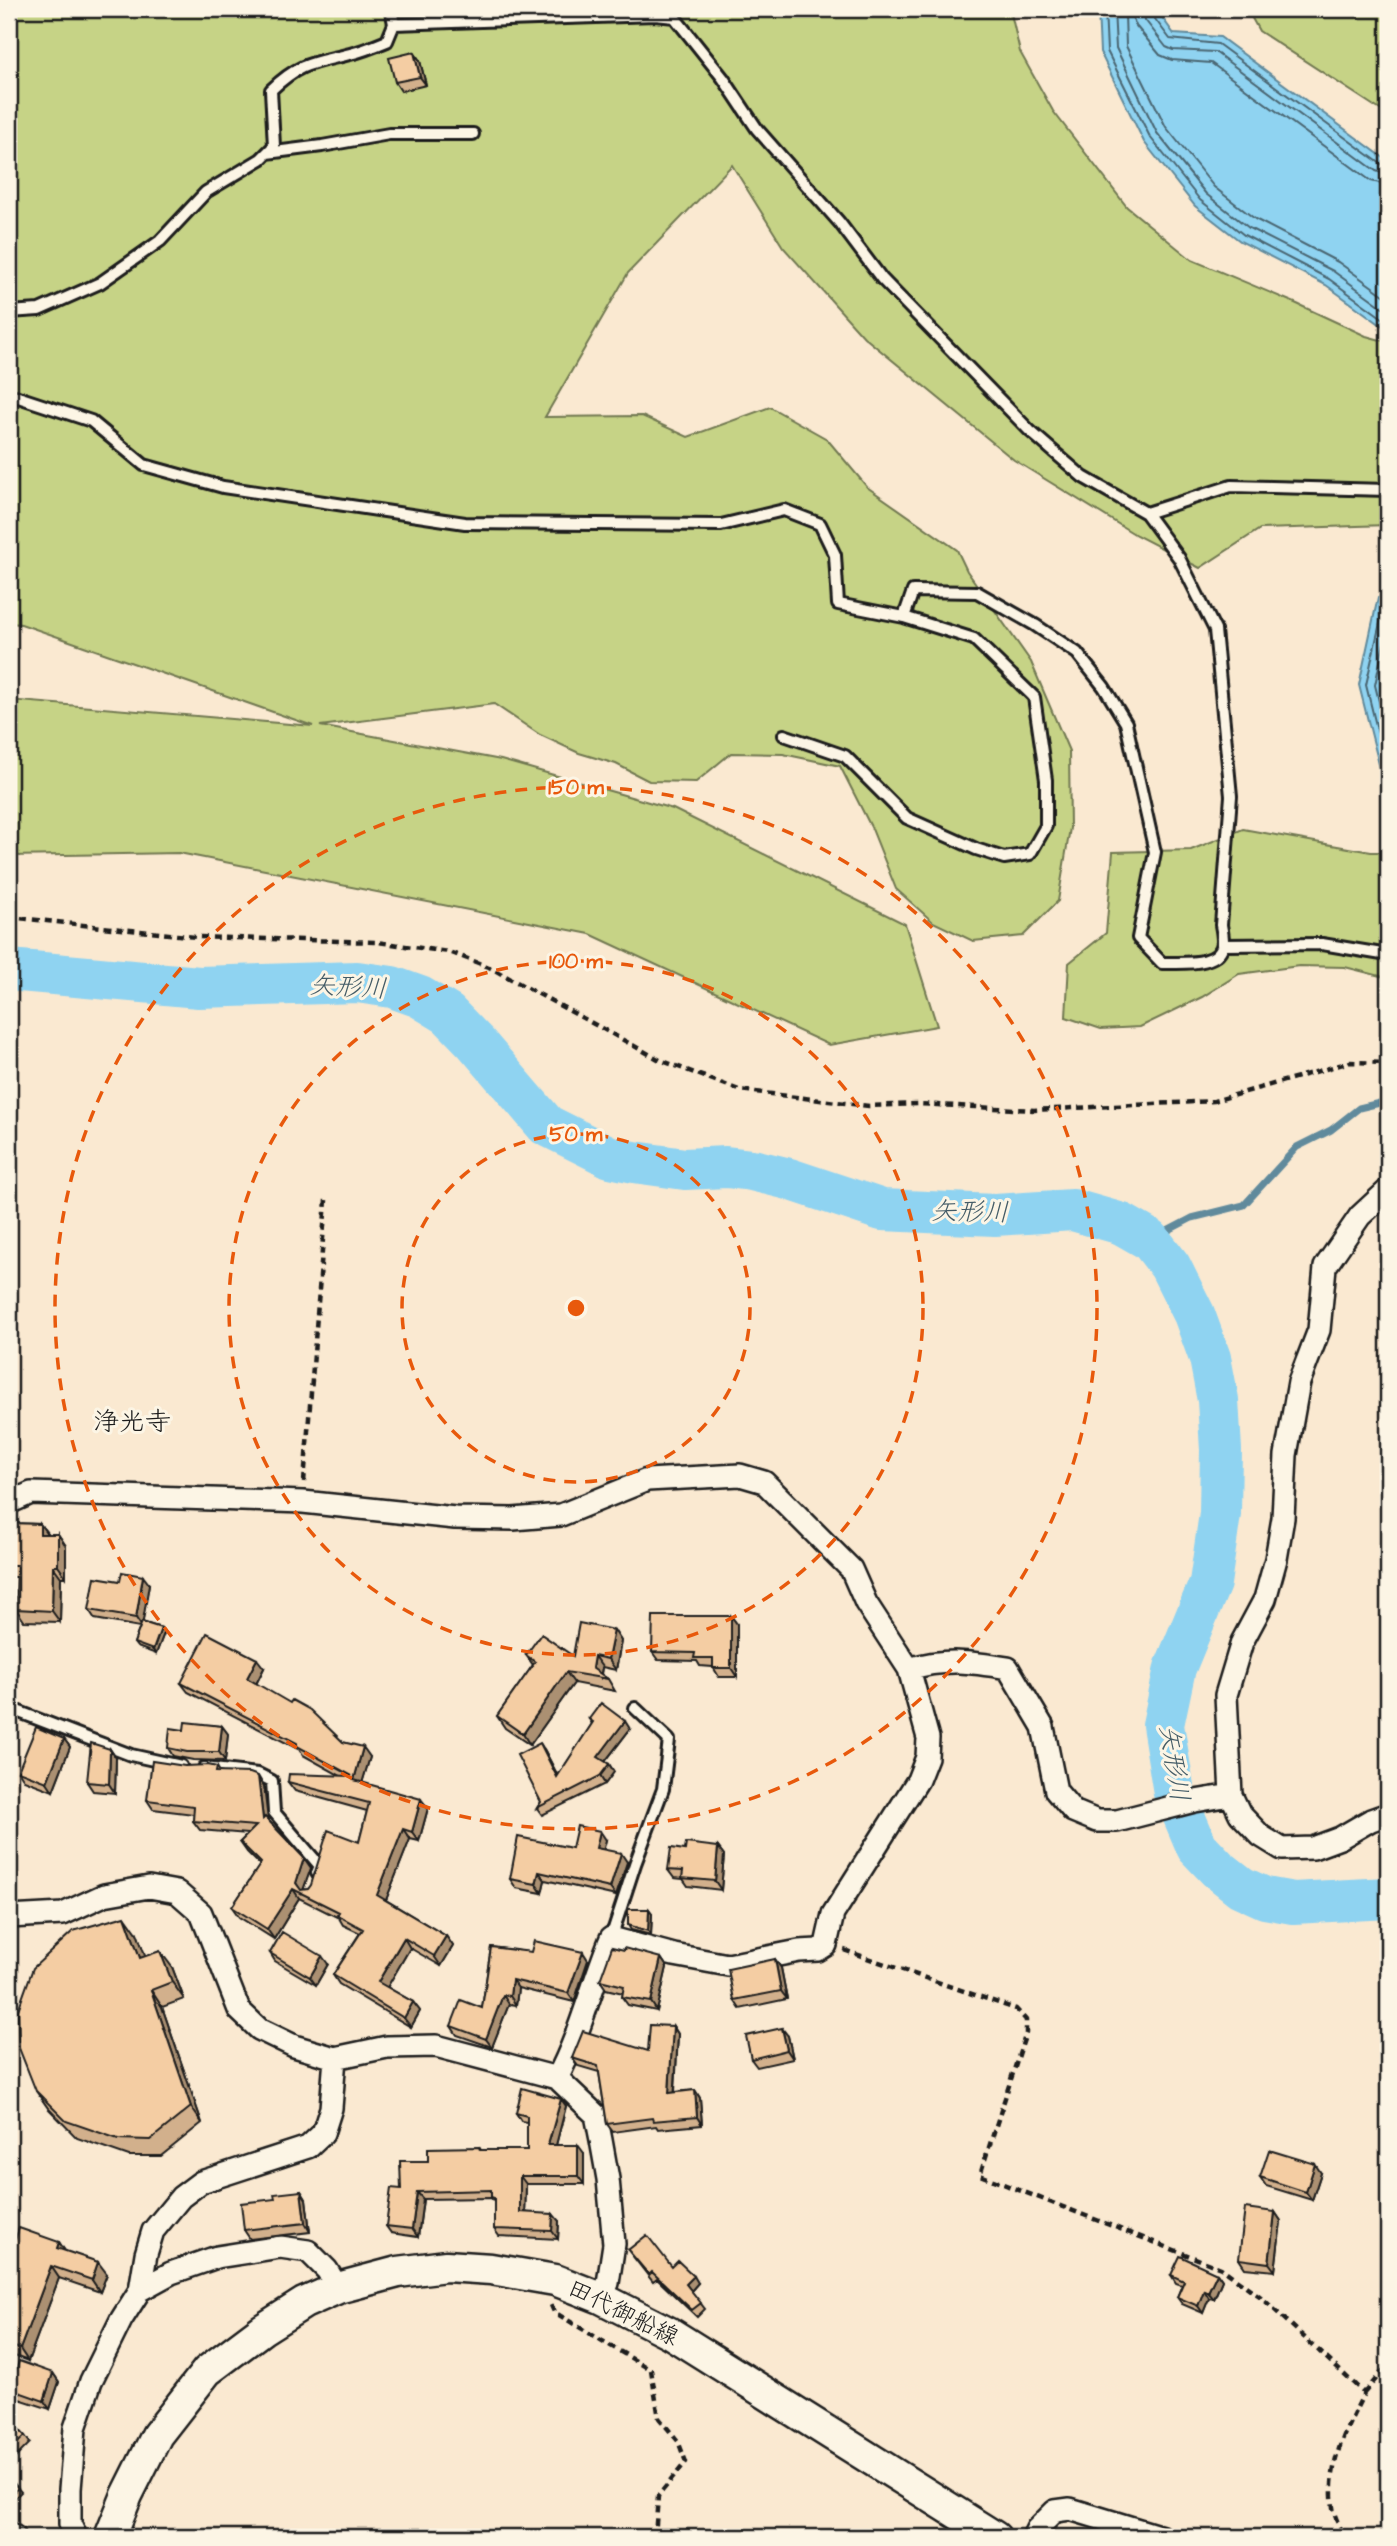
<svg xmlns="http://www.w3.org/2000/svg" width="1397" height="2546" font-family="'Architects Daughter','Klee One',sans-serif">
  <rect width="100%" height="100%" fill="#fae9d1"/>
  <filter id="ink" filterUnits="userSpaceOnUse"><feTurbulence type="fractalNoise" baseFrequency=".0143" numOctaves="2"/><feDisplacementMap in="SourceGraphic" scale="14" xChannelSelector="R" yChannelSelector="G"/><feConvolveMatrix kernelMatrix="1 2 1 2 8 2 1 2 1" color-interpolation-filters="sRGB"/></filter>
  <g filter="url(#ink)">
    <!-- green -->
    <path fill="#c6d386" stroke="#717851" stroke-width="2" d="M9,9H1010L1020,52L1053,111L1127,207L1192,260L1295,303L1366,336L1388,342V525L1260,529L1200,568L1136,535L1014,460L864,337L783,247L732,165L628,273L545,417L642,416L688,437L770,407L827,439L867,487L957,550L967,571L1031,662L1069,751L1070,828L1058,901L1023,936L973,941L933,922L896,889L872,829L840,766L783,754L731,753L696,782L649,781L616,764L579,753L540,735L494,704L320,726L501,760L673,809L905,924L937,1026L829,1045L590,934L179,853L9,856V700L313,726L21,624L9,623Z
      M1247,9H1388V115L1259,31Z
      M1243,829L1371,852H1388V978L1345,967L1299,966L1239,974L1202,997L1140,1027L1101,1029L1066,1017L1069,963L1106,933L1113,852L1191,850Z"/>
    <!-- water -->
    <path fill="#8fd3f1" stroke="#618a9c" stroke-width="2" d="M1098,9H1156L1174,34L1220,37L1388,161V330L1326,285L1240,241L1195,206L1144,142L1100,52Z
      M1388,594V800L1359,685L1378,597Z"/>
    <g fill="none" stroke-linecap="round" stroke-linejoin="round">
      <!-- shore -->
      <path stroke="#4a6571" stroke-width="2" d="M1105,9L1107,51L1150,137L1200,200L1244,235L1329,279L1388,322
        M1114,9L1116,48L1157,133L1206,194L1249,228L1333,271L1388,311
        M1142,9L1145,20L1166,47L1173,50L1215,52L1376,171L1388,175
        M1151,9L1152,15L1170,39L1218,44L1381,164L1388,166
        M1388,185L1371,181L1211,63L1172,60L1160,55L1136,26L1131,14H1125L1126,46L1166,127L1214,187L1255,219L1338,262L1388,298
        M1388,601L1384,605L1366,685L1388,774
        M1388,624L1375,685L1388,738"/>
      <!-- stream -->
      <path stroke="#618a9c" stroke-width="7" d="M1150,1240L1192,1218L1244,1205L1297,1147L1331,1130L1359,1108L1388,1101"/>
      <!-- river -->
      <path stroke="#8fd3f1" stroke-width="42" d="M9,970L199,987L357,982L392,987L420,997L448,1014L476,1043L546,1125L610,1157L634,1162L685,1169L726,1167L752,1170L789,1179L882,1210L995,1215L1073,1210L1122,1224L1150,1240L1170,1266L1194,1314L1210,1358L1218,1400L1221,1450L1220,1514L1210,1583L1175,1668L1163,1725L1174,1793L1197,1847L1218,1869L1241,1887L1265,1898L1293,1903L1388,1898"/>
      <defs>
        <path id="service" d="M391,9L394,24L655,15L675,17
          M668,9L723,78L757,129L839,222L882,279L1030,431L1083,477L1146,513L1179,558L1215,630L1231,796L1221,925C1222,930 1223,937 1223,942C1221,968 1179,962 1162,963L1138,938L1155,852L1126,723L1104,687L1077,653L1035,625L977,592L913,591L904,617L974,639L1034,697L1046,780V826L1030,854L1004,858L976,849L907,818L845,756L784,735
          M451,22L462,9
          M267,153L322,146L389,134H473
          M9,312L39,310L100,283L160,241L206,192L261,159L274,146L271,90C300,62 314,63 350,54C363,51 375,46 387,41L394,24
          M9,394L91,421L144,465L223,487L465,523L721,525L784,510L820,524L835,555L838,604L904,617
          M1146,513L1231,486L1388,490
          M1223,945L1322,944L1388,955
          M9,1708L131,1755L181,1766
          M204,1768L258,1774L272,1781L274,1812L320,1866L317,1873
          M611,1938L635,1864L663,1789L669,1740L635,1708"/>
        <path id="minor" d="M1388,1190L1360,1216L1325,1267L1319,1330L1299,1382L1286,1455L1283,1518L1276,1559L1265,1599L1242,1642L1226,1695L1231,1795L1240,1814L1261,1836L1282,1849L1313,1848L1340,1838L1371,1820L1388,1814
          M9,1503L31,1493L303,1502L455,1518L513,1519L561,1515L647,1480L740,1475L764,1482L851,1569L866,1603L909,1669L928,1738L927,1757L918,1780L833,1914L826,1945L818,1950L799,1951L728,1965L674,1955L611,1938C592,1984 580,2035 557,2078
          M909,1669C945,1658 971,1662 1008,1668L1043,1727L1056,1791L1073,1811L1097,1821H1117L1195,1801L1231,1795
          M9,1917L63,1914L104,1895L149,1887L177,1892L201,1913L239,2010L259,2029L294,2046L335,2058L387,2047L436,2046L557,2078L596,2115L601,2140L608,2179L614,2244L608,2283L601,2298
          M140,2290L171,2273L217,2257L280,2247L308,2251L327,2270L338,2288
          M9,2533L15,2537
          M76,2537L70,2524V2489L75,2428L91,2381L121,2320L140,2290L146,2254L153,2231L181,2197L201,2182L308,2147L323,2133L331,2108L335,2058
          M1033,2537L1037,2529L1055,2511L1070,2509L1162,2537"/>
        <path id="secondary" d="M110,2537L127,2495L157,2435L207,2371L263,2329L304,2303L338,2288L398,2272L446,2266L491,2269L555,2280L601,2298L670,2333L995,2537"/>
      </defs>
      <!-- service casing -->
      <use href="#service" stroke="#1c1c1c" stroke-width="16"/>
      <!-- minor casing -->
      <use href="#minor" stroke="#1c1c1c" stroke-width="26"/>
      <!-- secondary casing -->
      <use href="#secondary" stroke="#1c1c1c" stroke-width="35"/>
      <!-- path -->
      <path stroke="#1c1c1c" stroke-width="4.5" stroke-dasharray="7 5" stroke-linecap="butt" d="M9,917L196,937L377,942L449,952L489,967L660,1060L739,1090L869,1106L918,1104L1034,1110L1214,1101L1350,1062L1388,1063
        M304,1482L326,1200
        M844,1950L1016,2009L1026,2020V2033L980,2175L1221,2268L1261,2297L1364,2393C1346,2430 1327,2463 1333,2507C1334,2517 1341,2528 1345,2537
        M551,2305L554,2312L651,2370L659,2418L678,2441L686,2462L658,2496L655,2537
        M1364,2393L1388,2365"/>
      <!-- service -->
      <use href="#service" stroke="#fcf5e5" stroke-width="10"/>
      <!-- minor -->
      <use href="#minor" stroke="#fcf5e5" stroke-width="21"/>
      <!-- secondary -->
      <use href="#secondary" stroke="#fcf5e5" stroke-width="30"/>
    </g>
    <!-- wall -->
    <path fill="#d2b08c" stroke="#1c1c1c" stroke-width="2" d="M414,52L420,61L426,85L401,91L395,82Z
      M9,1523L40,1524L48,1534H58L66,1546V1577H61L60,1622L24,1621L16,1609L17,1577H9Z
      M120,1581L149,1584L142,1622L161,1628L164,1633L156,1654L137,1647L134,1643L140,1627L95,1619L89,1610Z
      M731,1616L737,1624V1677H719L713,1667L700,1666L697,1661L658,1660L652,1652Z
      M614,1630L621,1641L616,1670L602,1667L601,1675L608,1679L615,1691L574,1683L530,1745L505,1728L497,1716L533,1665L526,1655L573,1656Z
      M264,1668L256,1684L343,1742L370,1757L362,1783L428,1808L419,1841L410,1839L386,1900L446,1936L453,1946L441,1966L410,1948L387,1987L413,2002L420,2011L411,2027L339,1984L333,1975L360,1933L343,1925L339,1918L299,1898L274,1939L239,1917L232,1907L260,1865L247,1852L240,1842L248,1834L200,1830L193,1821L194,1814L153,1809L147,1800L185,1766L217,1767L220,1772L264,1786L268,1820L304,1858L311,1868L303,1890L308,1889L359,1842L367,1811L295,1791L288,1782L341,1776L303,1755L300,1750L188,1692L181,1683Z
      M589,1719L630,1729L605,1762L609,1764L614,1772L605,1784L542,1815L537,1808L541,1802L545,1751L558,1776L592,1724Z
      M222,1726L228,1734L225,1761L193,1760L173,1756L168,1748L184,1730Z
      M64,1739L70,1747L53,1791L24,1780L18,1771Z
      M110,1749L116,1758L115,1793L93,1791L87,1782Z
      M606,1840L603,1849L627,1862L616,1896L545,1880L542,1893L516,1888L510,1879L572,1848Z
      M718,1847L724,1855L721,1890L688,1886L683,1879L674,1878L668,1870L685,1850Z
      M649,1909L652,1913L651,1935L631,1930L628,1925Z
      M137,1933L145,1956L172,1967L184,1999L162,2007L202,2123L161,2156H129L77,2138L48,2108L36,2091Z
      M491,1947L588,1960L574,2002L518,1988L516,2005L509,2004L492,2047L457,2035L451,2026L482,2008Z
      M270,1953L328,1964L316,1985L275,1961Z
      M661,1958L667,1967L657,2011L628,2005L622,1997L623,1993L606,1989L600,1980Z
      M775,1959L781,1968L787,1999L740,2009L734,2000Z
      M673,2026L678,2034L675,2092L695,2090L700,2098L702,2125L658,2129L656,2126L613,2132L607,2124L599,2072L578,2066L572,2058L648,2051Z
      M788,2036L793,2059L757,2067L751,2059Z
      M566,2106L556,2145L584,2153V2184H526L525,2212L559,2221L558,2239L499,2236L494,2229V2202L491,2198L423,2199L418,2237L391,2233L386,2226L401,2189L428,2161L479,2147L481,2150H527V2122L521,2121L516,2113Z
      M1321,2173L1312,2200L1266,2186L1260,2177Z
      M301,2191L306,2199L310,2232L250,2239L244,2230L275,2199Z
      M1275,2212L1281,2221L1275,2271L1245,2268L1239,2259Z
      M59,2242L65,2251L107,2274L100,2292L59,2278L28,2361L9,2354V2259Z
      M628,2250L672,2267L698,2283L691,2291L705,2309L697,2317L657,2279L653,2282Z
      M1217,2273L1222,2280L1214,2299L1209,2298L1203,2313L1182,2304L1177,2297L1182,2285L1176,2283L1171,2275Z
      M53,2373L59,2382L50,2409L16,2398L10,2389Z
      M9,2419L25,2436L30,2443L9,2464Z
      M9,2478L21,2492L9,2503Z"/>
    <!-- shaded-wall -->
    <path fill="#ab9072" stroke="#1c1c1c" stroke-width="2" d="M414,52L420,61L426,85L420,77Z
      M40,1524L48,1535L40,1534Z
      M58,1534L66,1546V1577L58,1566Z
      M53,1566L61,1577L60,1622L52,1611Z
      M143,1576L149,1584L142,1627L136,1618Z
      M731,1616L737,1624V1677L731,1668Z
      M161,1628L164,1633L156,1654L153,1650Z
      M614,1630L621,1641L616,1670L608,1659Z
      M594,1656L602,1667L600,1678L592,1668Z
      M257,1659L264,1668L254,1688L247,1678Z
      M566,1672L574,1683L530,1745L523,1734Z
      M625,1721L630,1729L603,1764L598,1757Z
      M222,1726L228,1734L225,1761L219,1752Z
      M64,1739L70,1747L53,1791L47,1782Z
      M540,1743L545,1751L562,1784L557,1777Z
      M363,1747L370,1757L360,1790L354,1780Z
      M110,1749L116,1758L115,1793L109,1784Z
      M609,1764L614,1772L605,1784L600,1776Z
      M258,1776L264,1786L269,1829L263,1819Z
      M421,1799L428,1808L419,1841L412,1832Z
      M403,1829L410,1839L384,1905L377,1895Z
      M600,1831L606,1840L602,1856L596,1848Z
      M718,1847L724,1855L721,1890L715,1881Z
      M621,1853L627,1862L616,1896L610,1888Z
      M304,1858L311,1868L302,1893L296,1883Z
      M539,1872L545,1880L542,1893L536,1884Z
      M293,1889L299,1898L274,1939L267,1929Z
      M649,1909L652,1913L651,1935L648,1931Z
      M125,1916L137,1933L152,1974L140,1958Z
      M446,1936L453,1946L441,1966L434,1956Z
      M404,1938L410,1948L385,1991L378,1982Z
      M160,1951L172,1967L184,1999L172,1982Z
      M583,1952L588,1960L574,2002L568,1993Z
      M322,1956L328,1964L316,1985L310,1977Z
      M661,1958L667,1967L657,2011L651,2002Z
      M775,1959L781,1968L787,1999L781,1991Z
      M512,1980L518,1988L516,2005L510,1996Z
      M151,1990L162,2007L202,2123L191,2107Z
      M503,1995L509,2004L492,2047L486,2039Z
      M413,2002L420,2011L411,2027L404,2018Z
      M673,2026L678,2034L674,2101L669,2093Z
      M782,2028L788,2036L793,2059L787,2050Z
      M695,2090L700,2098L702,2125L697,2117Z
      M561,2099L566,2106L554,2153L548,2145Z
      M578,2145L584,2153V2184L578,2176Z
      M1315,2164L1321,2173L1312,2200L1306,2192Z
      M520,2176L526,2184L525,2220L520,2212Z
      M301,2191L306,2199L310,2232L305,2223Z
      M417,2192L423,2199L418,2237L412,2229Z
      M1275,2212L1281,2221L1275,2271L1269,2263Z
      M553,2214L559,2221L558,2239L552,2231Z
      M59,2242L67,2254L57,2248Z
      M98,2262L107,2274L100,2292L92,2280Z
      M51,2266L59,2278L28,2361L20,2349Z
      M1217,2273L1222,2280L1214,2299L1208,2292Z
      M694,2276L698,2283L691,2291L686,2284Z
      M1204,2290L1209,2298L1203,2313L1198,2306Z
      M53,2373L59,2382L50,2409L44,2401Z"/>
    <!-- building -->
    <path fill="#f4cda3" stroke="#1c1c1c" stroke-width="2" d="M414,52L420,77L395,82L389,58Z
      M9,1523L40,1524V1534H58V1566H53L52,1611L16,1609L17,1565H9Z
      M122,1572L143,1576L136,1618L89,1610L95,1577L120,1581Z
      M653,1616H731V1668H713V1658H694L695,1653L652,1652Z
      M142,1622L161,1628L153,1650L134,1643Z
      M579,1623L614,1630L608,1659L594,1656L592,1668L608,1679L566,1672L523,1734L497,1716L535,1662L526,1655L541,1634L573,1656Z
      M207,1633L257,1659L247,1678L290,1703L292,1700L310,1710L343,1742L363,1747L354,1780L421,1799L412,1832L403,1829L377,1895L446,1936L434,1956L404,1938L378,1982L413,2002L404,2018L333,1975L363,1929L337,1915L339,1912L293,1889L267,1929L232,1907L261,1863L240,1842L256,1826L193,1821L194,1806L147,1800L152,1761L185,1766L208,1765L217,1767L216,1772L250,1773L258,1776L263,1819L265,1817L304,1858L296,1883L301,1890L308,1889L311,1885L328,1830L359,1842L369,1803L288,1782L289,1774L352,1776L297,1746V1743L181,1683Z
      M601,1703L625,1721L598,1757L609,1764L600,1776L537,1808L541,1802L517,1755L540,1743L557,1777L593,1722L589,1719Z
      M185,1722L222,1726L219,1752H187L168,1748L170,1728L184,1730Z
      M36,1727L64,1739L47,1782L18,1771Z
      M91,1743L110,1749L109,1784L87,1782Z
      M577,1826L600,1831L596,1848L621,1853L610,1888L539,1872L536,1884L510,1879L518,1837L572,1848Z
      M686,1843L718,1847L715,1881L682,1878L683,1871L668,1870L671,1848L685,1850Z
      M628,1909H649L648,1931L628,1925Z
      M125,1916L140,1958L160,1951L172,1982L151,1990L191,2107L150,2140L118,2139L66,2121L36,2091L19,2048L18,2010L33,1968L73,1931Z
      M282,1932L322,1956L310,1977L270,1953Z
      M534,1941L583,1952L568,1993L512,1980L510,1996L503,1995L486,2039L451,2026L461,2000L482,2008L491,1947L531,1952Z
      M612,1947L624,1950V1948L661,1958L651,2002L622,1997L624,1986L600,1980Z
      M775,1959L781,1991L734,2000L728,1969Z
      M650,2025L673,2026L669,2093L695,2090L697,2117L653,2121L652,2118L607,2124L598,2066L572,2058L583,2031L648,2051Z
      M782,2028L787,2050L751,2059L746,2036Z
      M522,2088L561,2099L548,2145H578V2176H520V2212L553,2214L552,2231L494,2229V2198L491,2197V2190L417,2192L412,2229L386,2226L391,2188L401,2189L400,2161H428V2148L479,2147L480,2150H527V2116L516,2113Z
      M1269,2150L1315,2164L1306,2192L1260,2177Z
      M301,2191L305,2223L244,2230L241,2203L275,2199L274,2194Z
      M1245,2208L1275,2212L1269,2263L1239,2259Z
      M19,2228L59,2242L57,2248L98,2262L92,2280L51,2266L20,2349L9,2345V2259Z
      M647,2235L672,2267L678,2261L694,2276L686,2284L701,2303L692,2310L652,2272L649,2275L628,2250Z
      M1180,2256L1217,2273L1208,2292L1204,2290L1198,2306L1177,2297L1184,2281L1171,2275Z
      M19,2361L53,2373L44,2401L10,2389Z
      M9,2419L25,2436L9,2451Z
      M9,2478L18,2488L9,2496Z
      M180,2534L181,2537H139Z"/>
  </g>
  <!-- distance rings -->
  <g fill="none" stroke="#e8590c" stroke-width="3.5" stroke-dasharray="12 9">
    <circle cx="576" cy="1308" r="174"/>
    <circle cx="576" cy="1308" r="347"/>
    <circle cx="576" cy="1308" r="521"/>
  </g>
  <g text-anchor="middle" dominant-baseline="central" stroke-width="6" stroke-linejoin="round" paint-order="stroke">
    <!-- street labels -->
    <g font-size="24" fill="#1c1c1c" stroke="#fcf5e5">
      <text transform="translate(623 2313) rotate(26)">田代御船線</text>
    </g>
    <!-- water labels -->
    <g font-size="26" font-style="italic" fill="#445c67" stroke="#fcf5e5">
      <text transform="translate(348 987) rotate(3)">矢形川</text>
      <text transform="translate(970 1212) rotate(1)">矢形川</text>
      <text transform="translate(1174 1763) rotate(81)">矢形川</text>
    </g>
    <!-- neighbourhood labels -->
    <g font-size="26" fill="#1c1c1c" stroke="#fcf5e5">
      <text x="132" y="1422">浄光寺</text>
    </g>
  </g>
  <circle cx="576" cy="1308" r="10" fill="#e8590c" stroke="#fcf5e5" stroke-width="3.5"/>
  <g font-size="21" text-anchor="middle" font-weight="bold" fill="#e8590c" stroke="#fcf5e5" stroke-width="6" stroke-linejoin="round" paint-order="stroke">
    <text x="576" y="794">150 m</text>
    <text x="576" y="968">100 m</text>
    <text x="576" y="1141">50 m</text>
  </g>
  <!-- margin -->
  <rect width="1397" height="2546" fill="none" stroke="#fcf5e5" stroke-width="35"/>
  <rect x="18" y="18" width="1362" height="2511" fill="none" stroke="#1c1c1c" stroke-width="2.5" filter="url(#ink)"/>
</svg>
